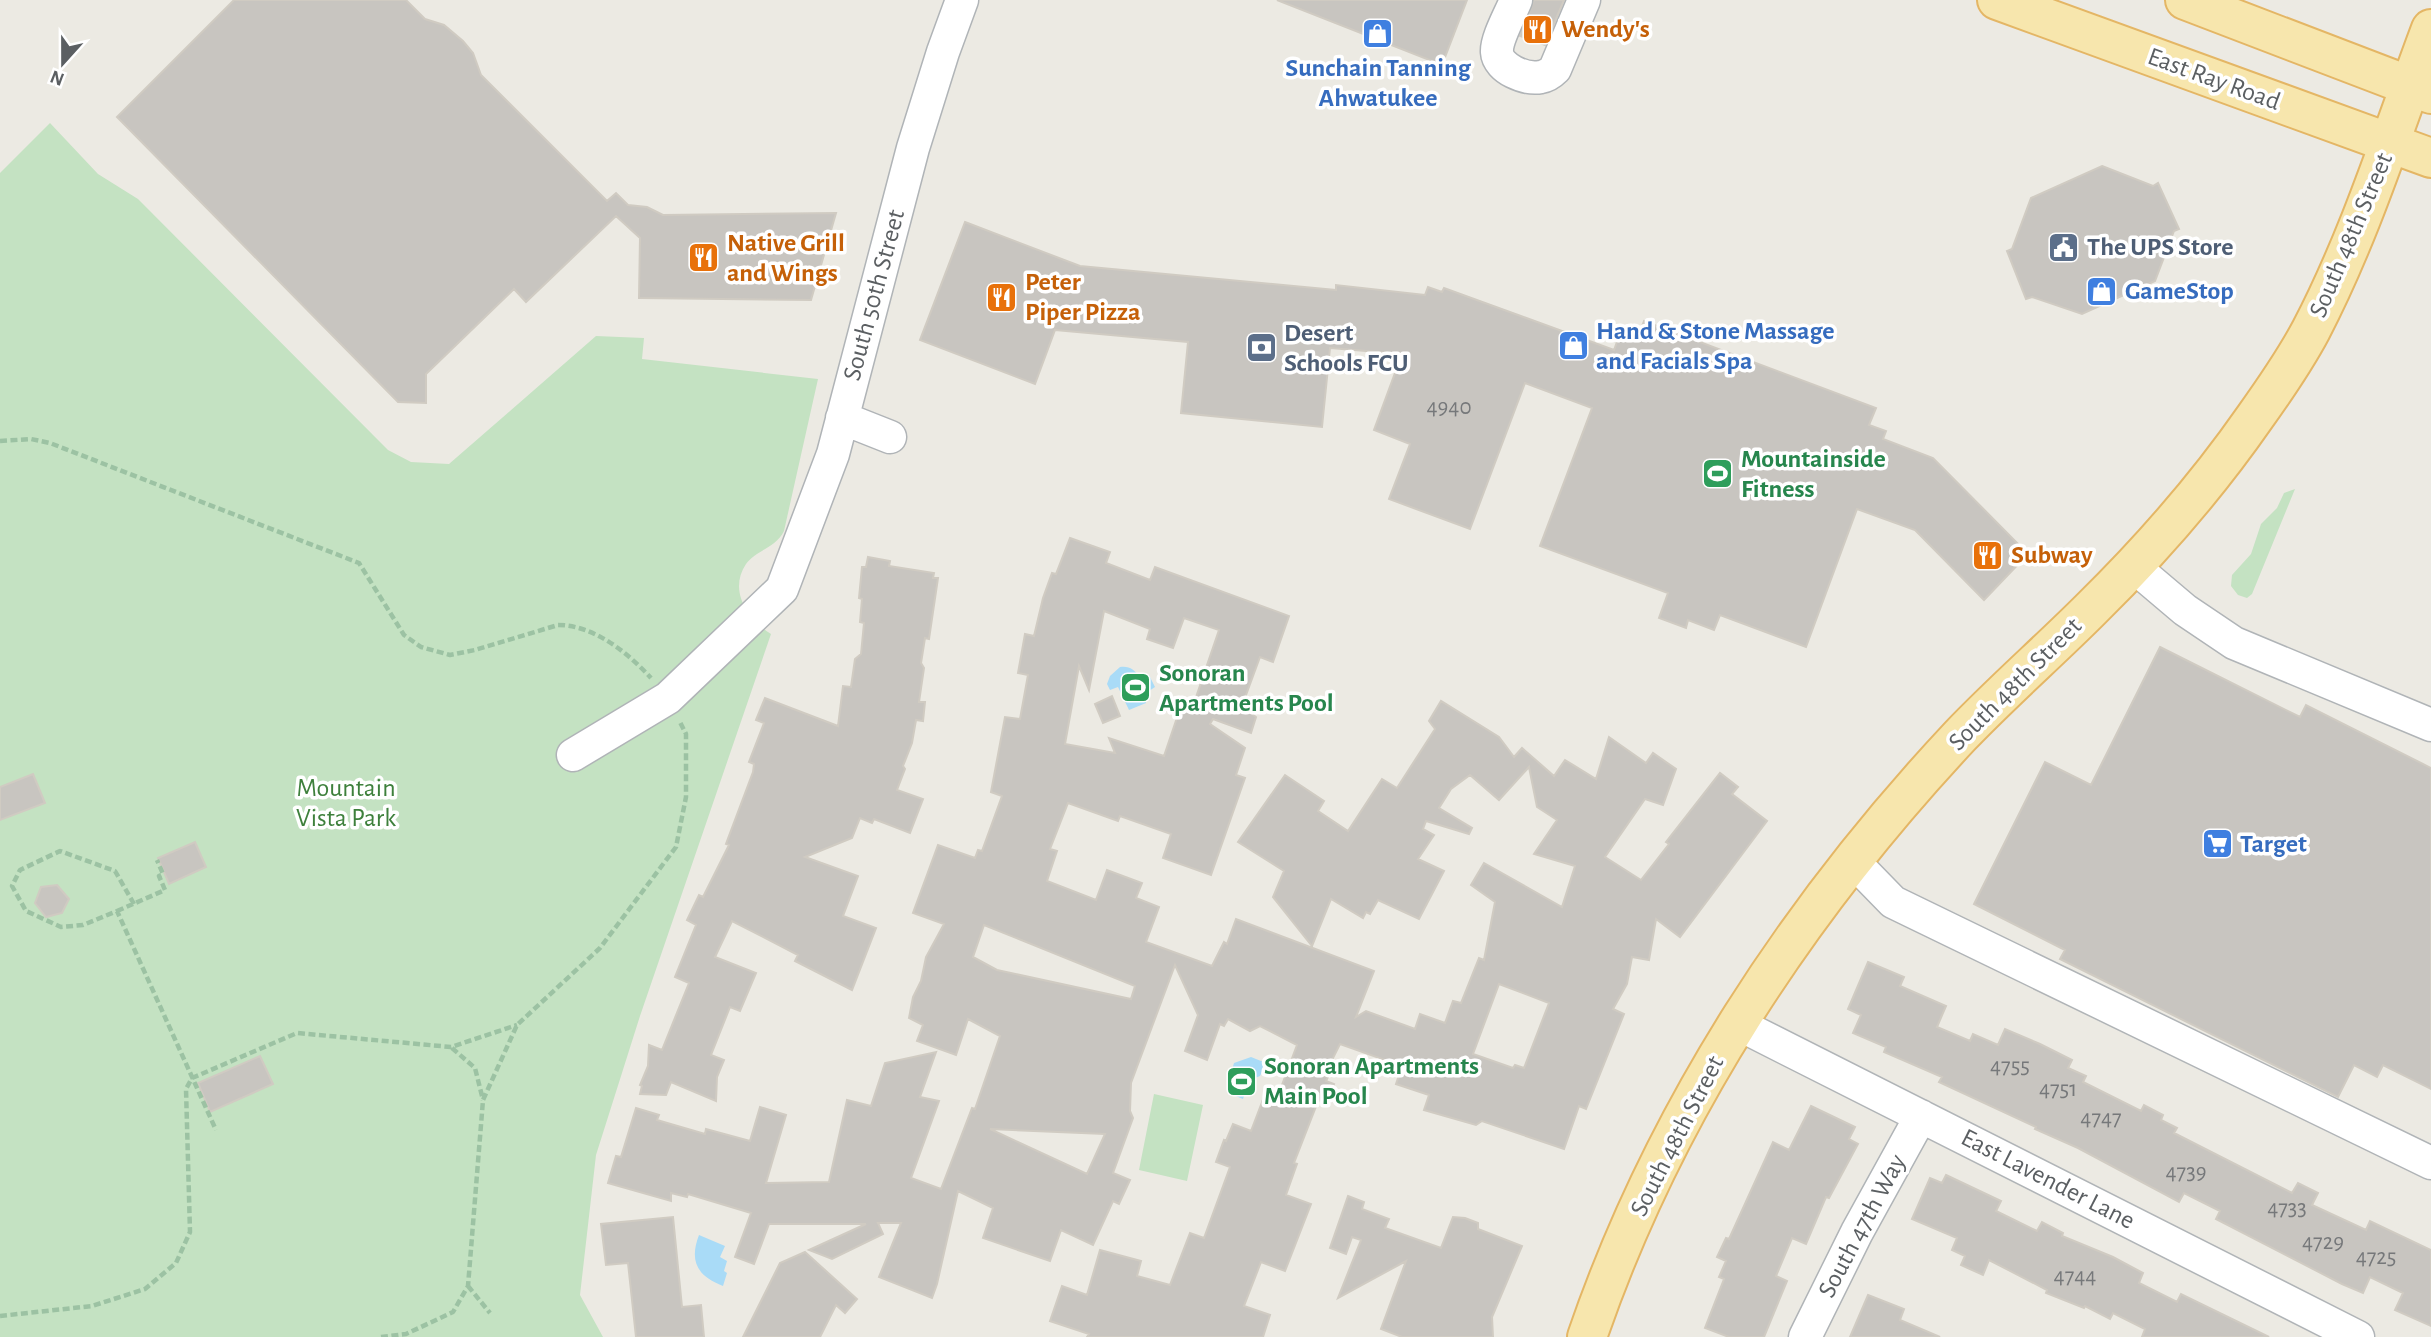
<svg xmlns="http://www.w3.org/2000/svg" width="2431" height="1337" font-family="'Alegreya Sans',sans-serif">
  <rect width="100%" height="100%" fill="#eceae3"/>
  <!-- green -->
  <path fill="#c4e2c2" d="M50,123L98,174L138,199L388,450L411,462L449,464L596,336L644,338L642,359L818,379L784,531C776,548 756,550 746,564C728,591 748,620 771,634L640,1016L596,1155L580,1295L603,1337H0V173Z
    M2295,489L2252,594L2247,598L2238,595L2231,586L2232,575L2251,554L2261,524L2277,508L2284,493Z
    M1154,1094L1203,1105L1187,1181L1139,1170Z"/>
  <!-- water -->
  <path fill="#a9dbf7" d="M1120,667C1130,666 1134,669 1140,678L1149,675L1155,687L1143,695L1146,703L1129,710L1118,687L1110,690L1107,684L1110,676Z
    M1251,1057L1266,1063L1260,1076L1255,1078L1252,1085L1247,1087L1243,1099L1231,1094L1227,1086L1234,1063Z
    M699,1235L725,1246L720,1257L727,1261L724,1271L727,1273L723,1286C697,1276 689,1261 699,1235Z"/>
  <!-- building -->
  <path fill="#c8c5c0" stroke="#d0cbc2" stroke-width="2" fill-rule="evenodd" d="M234,0H406L425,19L444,25L463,41L473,53L481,75L607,201L616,193L628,205L647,207L663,215L836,213L811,300L639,298L640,238L616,216L526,302L514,289L426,374V403L398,402L117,117Z
    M1277,0H1467L1442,65Z
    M1534,0H1564L1545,45L1520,36Z
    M2102,166L2153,186L2158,183L2179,229L2174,231L2155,281L2082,314L2032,297L2026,299L2007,251L2012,249L2031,198Z
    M965,222L1080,266L1336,290V285L1425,295L1428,287L1442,292L1444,288L1614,350L1621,331L1638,337L1644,321L1876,408L1869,425L1886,431L1883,439L1933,458L2028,554L1984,600L1915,530L1857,509L1806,647L1720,615L1714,630L1688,620L1686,628L1659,618L1668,593L1540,546L1592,408L1525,383L1470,529L1389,499L1410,444L1374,430L1402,354L1330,348L1322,427L1181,413L1188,342L1055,330L1035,384L920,340Z
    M1070,538L1110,552L1106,563L1150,580L1155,567L1289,616L1273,662L1260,657L1242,706L1256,717L1251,733L1213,719L1210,724L1245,748L1236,775L1245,778L1211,875L1163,858L1171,834L1120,816L1118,821L1068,803L1050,849L1057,851L1047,881L1096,900L1107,870L1142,883L1136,898L1159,907L1146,942L1212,966L1224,942L1227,944L1236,919L1374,971L1356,1017L1366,1011L1415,1029L1420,1014L1445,1023L1453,1001L1461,1003L1479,958L1484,960L1495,902L1471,885L1484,863L1562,907L1575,866L1534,854L1557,820L1537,807L1529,767L1499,800L1470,775L1451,789L1439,808L1472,828L1469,834L1426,821L1423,829L1434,835L1418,859L1444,871L1419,919L1378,900L1370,914L1366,912L1363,918L1331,899L1312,946L1273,897L1284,871L1238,842L1285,775L1324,801L1318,811L1348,831L1382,779L1397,788L1435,729L1429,721L1441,701L1499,737L1514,757L1522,748L1554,776L1565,760L1596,779L1609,737L1646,763L1653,753L1676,769L1663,805L1645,799L1605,857L1641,880L1669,844L1666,842L1720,773L1738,787L1732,794L1767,821L1680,937L1656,919L1649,960L1632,957L1627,984L1613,1009L1624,1014L1586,1109L1579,1106L1564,1149L1482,1121L1476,1125L1424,1110L1429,1095L1396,1084L1402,1066L1340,1044L1324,1076L1328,1077L1326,1081L1334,1084L1327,1102L1320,1099L1317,1104L1294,1163L1297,1164L1286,1195L1311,1204L1285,1271L1261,1262L1244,1306L1270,1315L1263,1337H1087L1089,1334L1050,1321L1062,1286L1087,1295L1100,1250L1141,1261L1137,1276L1170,1285L1190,1233L1204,1238L1230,1167L1216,1162L1224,1140L1226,1141L1233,1124L1251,1131L1264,1097L1267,1094L1277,1098L1297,1045L1260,1026L1250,1031L1228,1019L1224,1026L1220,1024L1207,1060L1185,1051L1198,1015L1175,965L1131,1083L1130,1111L1133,1118L1113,1173L1130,1180L1119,1204L1113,1201L1093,1245L1061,1230L1050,1261L983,1238L993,1208L958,1191L937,1284L932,1298L879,1277L901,1223H878L883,1234L832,1259L809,1250L866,1224H769L754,1264L735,1257L751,1213L688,1194L687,1197L671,1193V1201L608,1183L616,1156L621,1157L636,1108L659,1115L657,1120L705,1134L706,1129L750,1141L760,1107L786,1115L766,1183L829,1182L847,1100L871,1106L885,1063L936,1052L920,1097L939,1101L911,1178L941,1189L972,1108L975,1109L1000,1036L968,1019L956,1055L917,1041L923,1025L909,1018L913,997L921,981L926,957L944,924L913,913L938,845L975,858L978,850L982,851L1002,796L991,792L1005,717L1020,719L1028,675L1018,673L1025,634L1034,636L1043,598L1052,573L1056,574ZM1104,611L1150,629L1147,639L1173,648L1184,618L1219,630L1194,703L1183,700L1164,756L1109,738L1115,753L1065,744L1079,666L1089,690ZM984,925L1135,986L1131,999L997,970L973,957ZM1499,984L1549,1003L1524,1068L1515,1065L1513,1068L1473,1054ZM990,1129L1105,1134L1087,1174Z
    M868,557L890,561L889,566L934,573L933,578H938L929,639L925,638L921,663L924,668L919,702H925L923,721L916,720L912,743L903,766L905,769L897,790L923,799L910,833L874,819L872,823L860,818L852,838L805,857L858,876L843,916L876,928L852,990L795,961L798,955L732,921L715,957L756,973L740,1011L730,1007L711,1055L724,1060L717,1077L716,1101L671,1082L666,1095L640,1094L642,1086L640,1085L648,1066L649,1045L662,1050L689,983L675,977L696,925L687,920L699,895L703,897L729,845L726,844L753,772L754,764L749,762L764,723L756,720L765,698L838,726L843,686L851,687L855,659L861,654L864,623L860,622L862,599L859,598L862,567H866Z
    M2160,647L2300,717L2306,705L2431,768V1089L2383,1065L2377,1077L2354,1065L2338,1097L2060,959L2065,950L1974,904L2045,762L2091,785Z
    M1112,696L1120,716L1103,723L1095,704Z
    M33,774L45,803L0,820V787Z
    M195,842L206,867L169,884L158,858Z
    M57,885L69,899L62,913L46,917L35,903L41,887Z
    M1868,962L1904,977L1900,986L1946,1006L1937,1027L1970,1041L1973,1034L1998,1045L2005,1029L2040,1044L2072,1060L2068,1068L2086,1076L2083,1082L2141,1111L2144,1105L2163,1115L2161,1120L2177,1128L2174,1133L2292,1193L2298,1183L2318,1193L2312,1205L2366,1230L2370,1221L2431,1250V1326L2395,1310L2403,1293L2370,1277L2363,1293L2342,1284L2216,1219L2220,1211L2184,1193L2179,1202L2078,1148L2035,1129L2036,1127L1939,1082L1942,1077L1884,1052L1886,1047L1853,1033L1861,1015L1848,1009Z
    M260,1056L273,1084L210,1112L198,1083Z
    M1811,1106L1855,1127L1849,1139L1858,1144L1829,1198L1826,1197L1806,1244L1792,1238L1776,1276L1787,1281L1764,1337H1729L1705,1328L1724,1279L1719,1277L1726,1261L1717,1257L1726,1238L1729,1239L1773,1142L1789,1150Z
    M1946,1175L2001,1201L1996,1211L2037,1231L2042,1222L2063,1233L2062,1236L2113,1257L2143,1273L2139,1283L2177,1302L2181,1294L2269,1337H2142L2145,1329L2113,1313L2110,1319L2085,1306L2084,1308L2046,1293L2047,1290L1989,1260L1983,1275L1961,1265L1965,1256L1952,1250L1957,1238L1912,1219L1930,1178L1942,1183Z
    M1348,1196L1364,1202L1362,1209L1389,1219L1385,1228L1441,1248L1453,1217L1465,1218L1478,1223V1229L1522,1246L1492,1317L1493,1337H1402L1381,1329L1406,1261L1338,1298L1361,1240L1352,1237L1346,1254L1330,1248Z
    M673,1217L682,1307L701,1305L704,1337H636L628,1263L606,1265L601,1224Z
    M805,1252L857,1299L845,1313L836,1305L820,1337H743L780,1263Z
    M1868,1295L1904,1309L1900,1320L1940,1337H1850Z"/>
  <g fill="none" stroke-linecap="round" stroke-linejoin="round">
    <defs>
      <path id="minor" d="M1516,0C1511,13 1496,39 1497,52C1498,69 1526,80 1541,77C1547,76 1551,73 1555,69L1584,0
        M842,418L890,437
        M2133,566L2185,610L2234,643L2431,725
        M573,755L668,698L782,589L833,454L913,148L943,52L962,0
        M1854,862L1893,902L2431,1163
        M1736,1023L2358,1337
        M1805,1337L1857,1232L1921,1116"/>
      <path id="major" d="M1997,0L2431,158
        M2185,0L2431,94
        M1587,1337C1664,1112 1798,909 1960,736C2002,692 2048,652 2091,609C2151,550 2207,486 2255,417C2275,389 2295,360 2311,330C2361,234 2393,130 2431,29"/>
    </defs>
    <!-- minor casing -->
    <use href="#minor" stroke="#b0b4b7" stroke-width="35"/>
    <!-- major casing -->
    <use href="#major" stroke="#e4b665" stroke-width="42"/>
    <!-- path -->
    <path stroke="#9cc2a3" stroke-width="4.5" stroke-dasharray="7 3.5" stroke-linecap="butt" d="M0,441L31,439L50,443L359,563L404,635L421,647L450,655L475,650L558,625C594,625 628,653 651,678
      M134,904L115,871L60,851L20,870L12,886L26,911L61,927L83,925L117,911L216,1130
      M117,911L165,890L159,876L163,874L157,860
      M452,1048L475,1068L483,1100
      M468,1286L490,1313
      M0,1316L92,1306L145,1289L176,1263L190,1232L186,1089L192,1078L297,1033L451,1047L517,1025
      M381,1337L406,1334L453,1312L468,1286L483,1100L517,1025L600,948L676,847L686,797V734L679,720"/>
    <!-- minor -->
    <use href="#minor" stroke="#fff" stroke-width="32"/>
    <!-- major -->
    <use href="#major" stroke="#f7e6ad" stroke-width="38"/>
  </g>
  <!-- icons -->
  <defs>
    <symbol id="restaurant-square" viewBox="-11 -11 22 22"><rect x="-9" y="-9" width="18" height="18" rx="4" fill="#e8710a" stroke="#fff"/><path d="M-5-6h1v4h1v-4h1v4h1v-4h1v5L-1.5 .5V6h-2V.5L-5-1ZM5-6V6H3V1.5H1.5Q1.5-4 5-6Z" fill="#fff"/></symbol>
    <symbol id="shop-square" viewBox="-11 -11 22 22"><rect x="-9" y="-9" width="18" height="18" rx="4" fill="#3f7fe0" stroke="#fff"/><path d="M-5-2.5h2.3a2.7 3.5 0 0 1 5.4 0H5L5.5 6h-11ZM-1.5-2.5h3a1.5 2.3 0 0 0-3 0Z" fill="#fff"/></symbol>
    <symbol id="civic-square" viewBox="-11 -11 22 22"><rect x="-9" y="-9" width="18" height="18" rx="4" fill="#5c6f8a" stroke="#fff"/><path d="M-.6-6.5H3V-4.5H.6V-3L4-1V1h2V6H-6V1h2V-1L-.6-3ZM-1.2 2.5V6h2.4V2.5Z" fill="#fff"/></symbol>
    <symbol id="bank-square" viewBox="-11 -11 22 22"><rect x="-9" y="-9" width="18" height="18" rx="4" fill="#5c6f8a" stroke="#fff"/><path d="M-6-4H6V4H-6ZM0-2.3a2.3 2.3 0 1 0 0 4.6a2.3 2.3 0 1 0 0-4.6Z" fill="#fff"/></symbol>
    <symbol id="stadium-square" viewBox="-11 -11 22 22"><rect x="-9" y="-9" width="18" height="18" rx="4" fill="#2e9e5b" stroke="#fff"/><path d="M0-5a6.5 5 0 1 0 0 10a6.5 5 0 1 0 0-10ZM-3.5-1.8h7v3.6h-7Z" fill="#fff"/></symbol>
    <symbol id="supermarket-square" viewBox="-11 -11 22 22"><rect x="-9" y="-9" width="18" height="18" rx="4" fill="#3f7fe0" stroke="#fff"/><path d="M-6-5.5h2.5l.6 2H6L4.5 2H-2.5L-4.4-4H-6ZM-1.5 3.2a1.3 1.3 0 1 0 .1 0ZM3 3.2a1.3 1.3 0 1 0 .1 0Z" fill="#fff"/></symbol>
  </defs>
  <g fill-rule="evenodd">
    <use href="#restaurant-square" x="1520" y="12" width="35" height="35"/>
    <use href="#shop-square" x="1360" y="16" width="35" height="35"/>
    <use href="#civic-square" x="2046" y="230" width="35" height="35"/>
    <use href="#restaurant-square" x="686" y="240" width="35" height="35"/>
    <use href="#shop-square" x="2084" y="274" width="35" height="35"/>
    <use href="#restaurant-square" x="984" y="280" width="35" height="35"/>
    <use href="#shop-square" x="1556" y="328" width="35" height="35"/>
    <use href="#bank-square" x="1244" y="330" width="35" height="35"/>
    <use href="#stadium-square" x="1700" y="456" width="35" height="35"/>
    <use href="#restaurant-square" x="1970" y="538" width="35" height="35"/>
    <use href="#stadium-square" x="1118" y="670" width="35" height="35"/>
    <use href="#supermarket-square" x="2200" y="826" width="35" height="35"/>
    <use href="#stadium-square" x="1224" y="1064" width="35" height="35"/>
  </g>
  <g text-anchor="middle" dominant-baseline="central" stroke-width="7" stroke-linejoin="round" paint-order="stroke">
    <!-- number labels -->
    <g font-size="23" fill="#76787a">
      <text x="1449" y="407">4940</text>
      <text x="2010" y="1066">4755</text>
      <text x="2058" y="1089">4751</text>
      <text x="2101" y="1118">4747</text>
      <text x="2186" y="1172">4739</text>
      <text x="2287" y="1208">4733</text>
      <text x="2323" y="1242">4729</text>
      <text x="2376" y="1257">4725</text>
      <text x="2075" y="1276">4744</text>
    </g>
    <!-- food labels -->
    <g font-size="26" font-weight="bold" fill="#c56008" stroke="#fff" text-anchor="start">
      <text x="1561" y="29">Wendy's</text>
      <text x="727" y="243">Native Grill<tspan x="727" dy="30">and Wings</tspan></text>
      <text x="1025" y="282">Peter<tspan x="1025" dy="30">Piper Pizza</tspan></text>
      <text x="2011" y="555">Subway</text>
    </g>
    <!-- shop labels -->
    <g font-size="26" font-weight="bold" fill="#366cbe" stroke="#fff" text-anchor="start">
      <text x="1378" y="68" text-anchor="middle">Sunchain Tanning<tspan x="1378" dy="30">Ahwatukee</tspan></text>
      <text x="2125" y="291">GameStop</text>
      <text x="1596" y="331">Hand &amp; Stone Massage<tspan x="1596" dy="30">and Facials Spa</tspan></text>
      <text x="2240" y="844">Target</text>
    </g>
    <!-- street labels -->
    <g font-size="26" fill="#5b5f62" stroke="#fff">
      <text transform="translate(2214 79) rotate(20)">East Ray Road</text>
      <text transform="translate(2351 235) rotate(-67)">South 48th Street</text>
      <text transform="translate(874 295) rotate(-75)">South 50th Street</text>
      <text transform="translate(2015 684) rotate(-45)">South 48th Street</text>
      <text transform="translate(1677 1136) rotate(-63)">South 48th Street</text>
      <text transform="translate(2048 1179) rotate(27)">East Lavender Lane</text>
      <text transform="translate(1862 1226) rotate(-62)">South 47th Way</text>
    </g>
    <!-- service labels -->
    <g font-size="26" font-weight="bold" fill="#4e5e75" stroke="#fff" text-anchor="start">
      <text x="2087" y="247">The UPS Store</text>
      <text x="1284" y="333">Desert<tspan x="1284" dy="30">Schools FCU</tspan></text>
    </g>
    <!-- leisure labels -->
    <g font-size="26" font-weight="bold" fill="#27864d" stroke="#fff" text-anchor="start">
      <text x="1741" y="459">Mountainside<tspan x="1741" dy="30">Fitness</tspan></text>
      <text x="1159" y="673">Sonoran<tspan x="1159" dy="30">Apartments Pool</tspan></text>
      <text x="1264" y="1066">Sonoran Apartments<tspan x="1264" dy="30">Main Pool</tspan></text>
    </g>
    <!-- park labels -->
    <g font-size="26" fill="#3e803c" stroke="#fff">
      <text x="346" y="788">Mountain<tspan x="346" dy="30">Vista Park</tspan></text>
    </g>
  </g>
  <!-- north arrow -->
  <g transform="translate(63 63) rotate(201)" stroke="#ffffff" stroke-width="5" paint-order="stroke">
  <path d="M0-5L12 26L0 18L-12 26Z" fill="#5b5f62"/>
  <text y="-10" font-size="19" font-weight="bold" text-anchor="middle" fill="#5b5f62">N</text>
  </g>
</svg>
